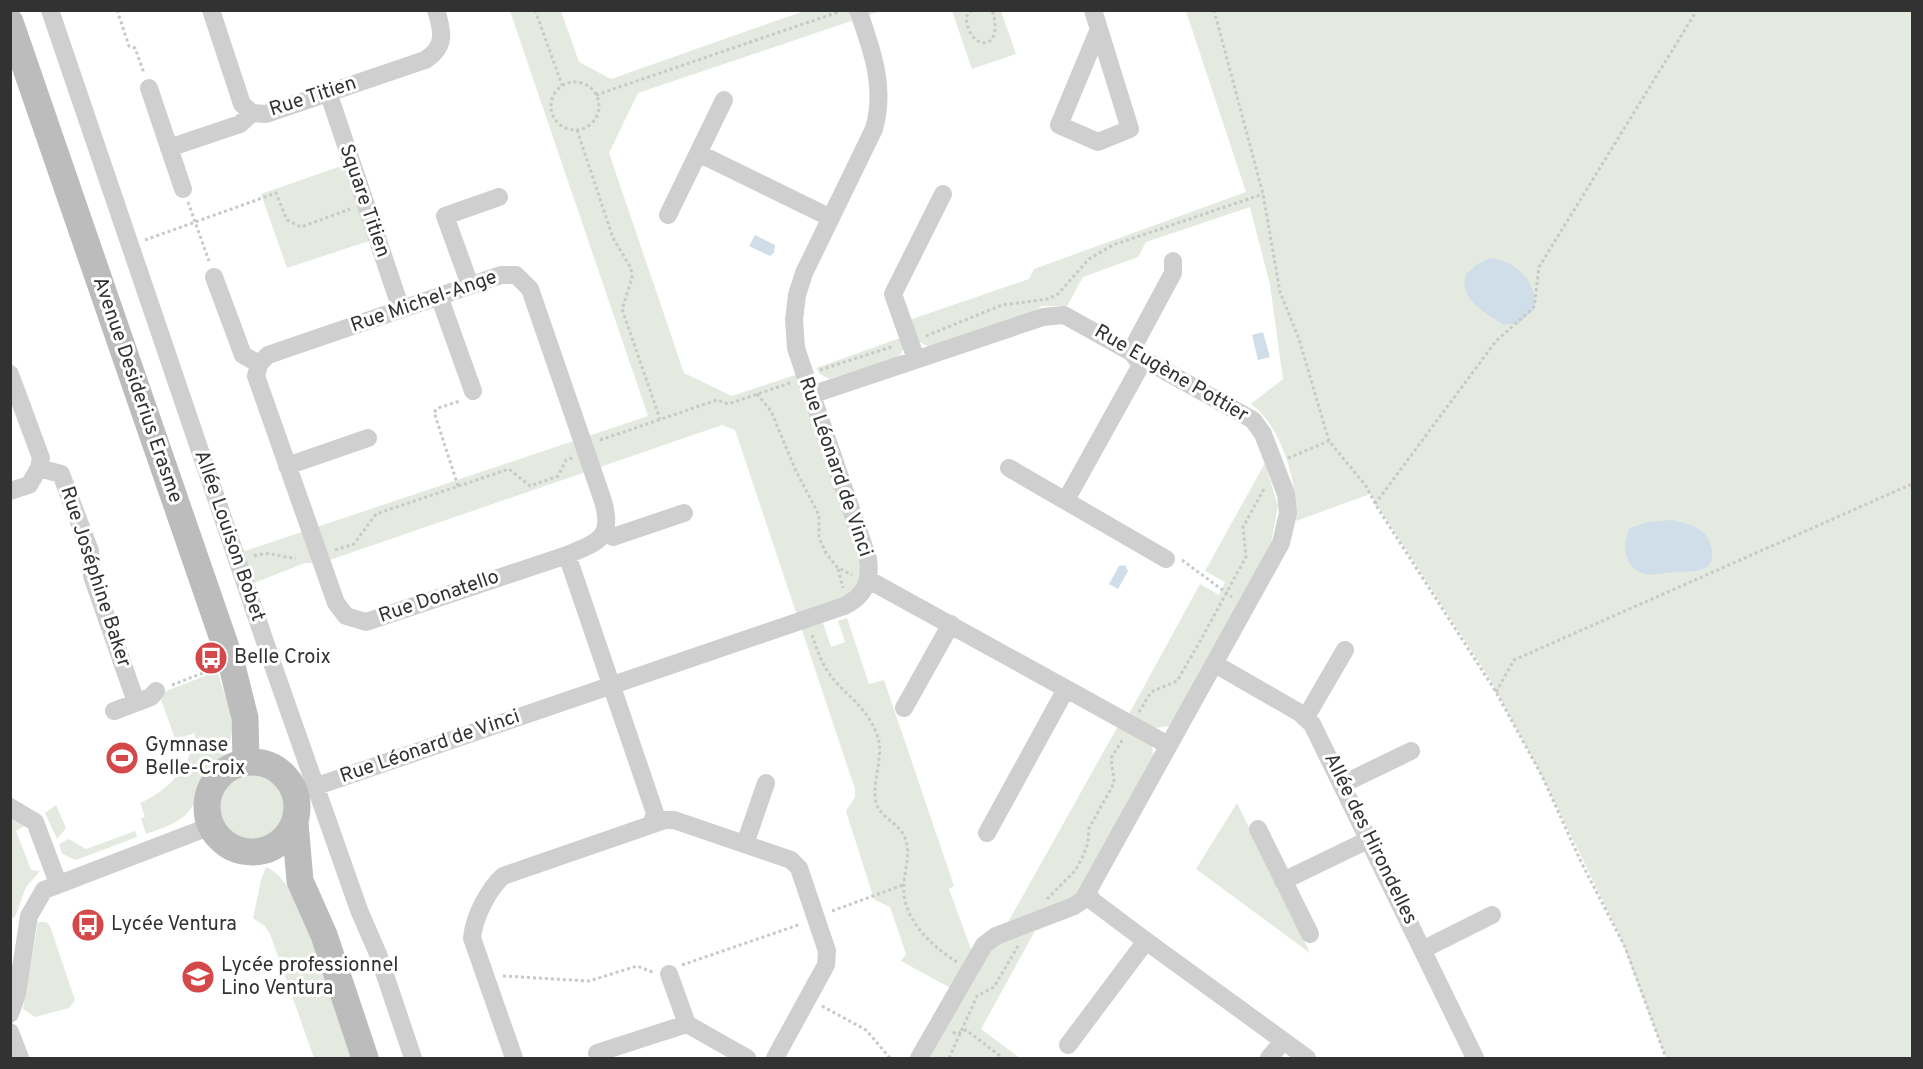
<svg xmlns="http://www.w3.org/2000/svg" width="1923" height="1069" font-family="Overpass,sans-serif">
  <rect width="100%" height="100%" fill="#fff"/>
  <!-- green -->
  <path fill="#e4eadf" d="M510,11H561L579,62L611,79L804,11H881L638,93L609,153L684,373L732,396L804,372L869,580L820,614L831,647L845,642L838,621L847,618L869,684L884,680L954,886L949,889L971,949L984,945L956,991L901,961L906,954L890,907L875,900L872,893L846,811L855,797V789L735,430L722,425L321,563H305L246,586L236,554L648,416Z
    M952,11H1001L1016,54L972,69Z
    M1186,11H1912V1058H1666L1619,934L1542,776L1491,681L1370,494L1296,521C1298,485 1282,426 1251,404L1283,379L1270,285L1250,207L1146,242L1138,257L1083,277L1067,306H1042L1029,314L929,347L918,341L909,320L1029,279L1034,269L1246,192Z
    M347,164L372,240L287,268L261,194Z
    M903,337C904,348 904,354 893,359L829,379L820,374L816,368Z
    M1265,463L1278,506L1271,543L1178,713L1169,726L1155,728L1129,714L1200,584L1219,595L1225,582L1205,571Z
    M217,671C225,696 242,732 223,756C216,763 205,771 201,779C198,786 198,794 195,801C186,822 165,827 146,834L141,818L145,817L140,803C168,791 192,766 195,733L175,739L159,694Z
    M1118,726L1152,746L1153,755L1078,893L1073,898L1007,924Z
    M218 807a35 35 0 1 1 70 0a35 35 0 1 1-70 0Z
    M1237,803L1310,953L1196,869Z
    M56,805L66,828L57,839L45,813Z
    M10,816L26,825L16,831L31,870L40,871L26,887L15,917L11,919Z
    M135,831L137,837L76,860L62,854L59,844L69,839L86,849Z
    M266,867C305,882 343,1018 356,1058H314L270,934L265,926L253,918L261,880Z
    M38,922H46L50,926L75,1000L69,1008L35,1017L23,1009Z
    M1035,931L981,1029L1020,1058H929L985,956L996,945Z"/>
  <!-- water -->
  <path fill="#d0deea" d="M755,235L775,245L774,253L770,256L749,246Z
    M1490,258C1517,261 1539,283 1534,310L1519,323L1504,325C1486,313 1458,300 1466,274L1476,265Z
    M1263,332L1270,357L1258,360L1252,335Z
    M1672,520C1688,524 1704,527 1710,543C1720,574 1694,571 1673,572C1664,573 1654,576 1645,574C1624,569 1621,544 1630,528L1648,522Z
    M1125,565L1128,571L1118,589L1109,584L1119,566Z"/>
  <g fill="none" stroke-linecap="round" stroke-linejoin="round">
    <!-- path -->
    <path stroke="#c9c9c9" stroke-width="3" stroke-dasharray="3 3" stroke-linecap="butt" d="M117,10L129,46L135,48L144,73
      M535,10L562,85
      M972,10L966,17C969,53 1006,52 992,10
      M1214,10L1263,194L1280,292L1299,339L1329,441L1366,486L1377,507L1496,692L1542,776L1582,864L1625,947L1666,1058
      M551 106a24 24 0 1 1 48 0a24 24 0 1 1-48 0Z
      M596,95L841,11
      M577,130L613,238L631,268L632,278L622,309L660,419
      M188,202L209,261
      M145,240L276,193L287,220L301,227L350,209
      M926,336L1002,305L1048,299L1058,294L1089,259L1113,245L1263,194
      M820,370L894,346
      M757,394L771,411L795,469L819,515V538L826,553L837,567L852,575
      M600,440L717,400L728,404L790,383
      M1288,458L1329,441
      M458,486L434,412L438,408L460,401
      M1375,504L1496,341L1534,307L1539,267L1697,10
      M335,550L354,544L376,514L509,469L530,486L558,476L566,460L572,458
      M254,556C272,550 279,558 296,558
      M1182,560L1232,597
      M838,569L843,588
      M812,635C816,648 821,661 828,672C844,695 864,703 876,732C885,752 874,775 875,796C876,818 899,821 905,838C911,855 905,867 904,883C900,917 931,946 957,962
      M172,685L213,669
      M1496,692L1514,660L1912,484
      M1139,712L1151,692L1177,681L1198,645L1246,557L1243,527L1265,487
      M1047,899L1075,871L1082,858L1088,843L1089,828L1112,787L1114,780L1111,758L1123,739
      M832,911L903,885
      M682,965L801,924
      M503,976L589,981L637,966L655,973
      M822,1006L866,1030L890,1058
      M953,1032L956,1034L966,1030L1003,1058
      M949,1058L977,996L994,987L1018,946"/>
    <!-- minor -->
    <path stroke="#cfcfcf" stroke-width="18" d="M50,10L276,674L359,910L378,954L413,1058
      M211,10L242,104L252,113L266,114L425,60C446,47 443,32 436,10
      M1093,10L1130,129L1098,142L1059,125L1099,29
      M149,88L183,189
      M328,92L401,309
      M169,148L240,124L252,113
      M698,153L831,218
      M668,215L724,100
      M501,275H516L530,289L603,501C614,538 598,542 567,555L366,622L346,616L336,603L256,376L259,364L268,355Z
      M214,277L243,355L259,364
      M470,285L445,216L499,197
      M439,296L473,391
      M1131,351L1173,273V261
      M916,359L893,294L943,194
      M10,374L41,458L39,468L29,485L10,491
      M811,395L1043,317L1064,315L1253,420L1263,434L1286,494L1288,513L1281,543L1083,900L1074,906L996,936L984,945L919,1058
      M287,466L368,438
      M39,468L61,474L90,551L92,576L136,702
      M1009,468L1166,559
      M1066,500L1141,365L1131,351
      M605,533L613,537L684,513
      M567,555L655,813L651,825
      M869,580L1168,745
      M1215,664L1300,713L1312,724L1475,1058
      M904,708L951,624
      M114,711L151,697L156,691
      M1306,717L1345,650
      M1343,784L1411,751
      M295,791L317,786L844,606C866,596 871,580 868,559L804,372L796,348L794,320L797,295L804,273L874,129C886,87 872,50 858,10
      M10,807L35,822L58,883
      M1258,829L1310,934
      M987,833L1066,689
      M745,844L766,783
      M1283,881L1370,839
      M1087,893L1094,902L1146,941L1307,1058
      M1424,949L1492,915
      M669,974L687,1024L747,1058
      M10,1014L17,994L29,916L44,890L211,826
      M10,1032L20,1058
      M1068,1045L1146,941
      M597,1053L687,1024
      M514,1058L472,938C474,917 488,890 503,876L665,820H674L791,860L799,868L827,951L826,965L775,1058
      M1269,1058L1283,1041"/>
    <!-- secondary -->
    <path stroke="#bcbcbc" stroke-width="27" d="M10,22L231,662L245,718L246,762
      M207 807a45 45 0 1 1 90 0a45 45 0 1 1-90 0Z
      M295,823L300,881L324,935L365,1058"/>
  </g>
  <!-- icons -->
  <defs>
    <symbol id="bus-disc" viewBox="-11 -11 22 22"><circle r="9.5" fill="#d44849" stroke="#fff"/><path d="M-5-6H5V4H4V6H2V4H-2V6H-4V4H-5ZM-3.5-4V0h7V-4ZM-3.5 1.2v1.5H-2V1.2ZM2 1.2v1.5H3.5V1.2Z" fill="#fff"/></symbol>
    <symbol id="stadium-disc" viewBox="-11 -11 22 22"><circle r="9.5" fill="#d44849" stroke="#fff"/><path d="M0-5a6.5 5 0 1 0 0 10a6.5 5 0 1 0 0-10ZM-3.5-1.8h7v3.6h-7Z" fill="#fff"/></symbol>
    <symbol id="school-disc" viewBox="-11 -11 22 22"><circle r="9.5" fill="#d44849" stroke="#fff"/><path d="M0-5L7-2L0 1L-7-2ZM-4 1L0 2.5L4 1V4Q0 6-4 4Z" fill="#fff"/></symbol>
  </defs>
  <g fill-rule="evenodd">
    <use href="#bus-disc" x="192" y="639" width="38" height="38"/>
    <use href="#stadium-disc" x="103" y="739" width="38" height="38"/>
    <use href="#bus-disc" x="69" y="906" width="38" height="38"/>
    <use href="#school-disc" x="179" y="958" width="38" height="38"/>
  </g>
  <g text-anchor="middle" dominant-baseline="central" stroke-width="6" stroke-linejoin="round" paint-order="stroke">
    <!-- street labels -->
    <g font-size="20" fill="#323232" stroke="#fff">
      <text transform="translate(313 97) rotate(-18)">Rue Titien</text>
      <text transform="translate(364 201) rotate(71)">Square Titien</text>
      <text transform="translate(424 302) rotate(-19)">Rue Michel-Ange</text>
      <text transform="translate(1171 374) rotate(30)">Rue Eugène Pottier</text>
      <text transform="translate(137 390) rotate(71)">Avenue Desiderius Erasme</text>
      <text transform="translate(835 467) rotate(71)">Rue Léonard de Vinci</text>
      <text transform="translate(229 536) rotate(71)">Allée Louison Bobet</text>
      <text transform="translate(95 577) rotate(72)">Rue Joséphine Baker</text>
      <text transform="translate(439 597) rotate(-19)">Rue Donatello</text>
      <text transform="translate(430 747) rotate(-19)">Rue Léonard de Vinci</text>
      <text transform="translate(1370 839) rotate(64)">Allée des Hirondelles</text>
    </g>
    <!-- poi labels -->
    <g font-size="20" fill="#323232" stroke="#fff" text-anchor="start">
      <text x="234" y="658">Belle Croix</text>
      <text x="145" y="746">Gymnase<tspan x="145" dy="23">Belle-Croix</tspan></text>
      <text x="111" y="925">Lycée Ventura</text>
      <text x="221" y="966">Lycée professionnel<tspan x="221" dy="23">Lino Ventura</tspan></text>
    </g>
  </g>
  <!-- border -->
  <rect width="1923" height="1069" fill="none" stroke="#323232" stroke-width="24"/>
</svg>
